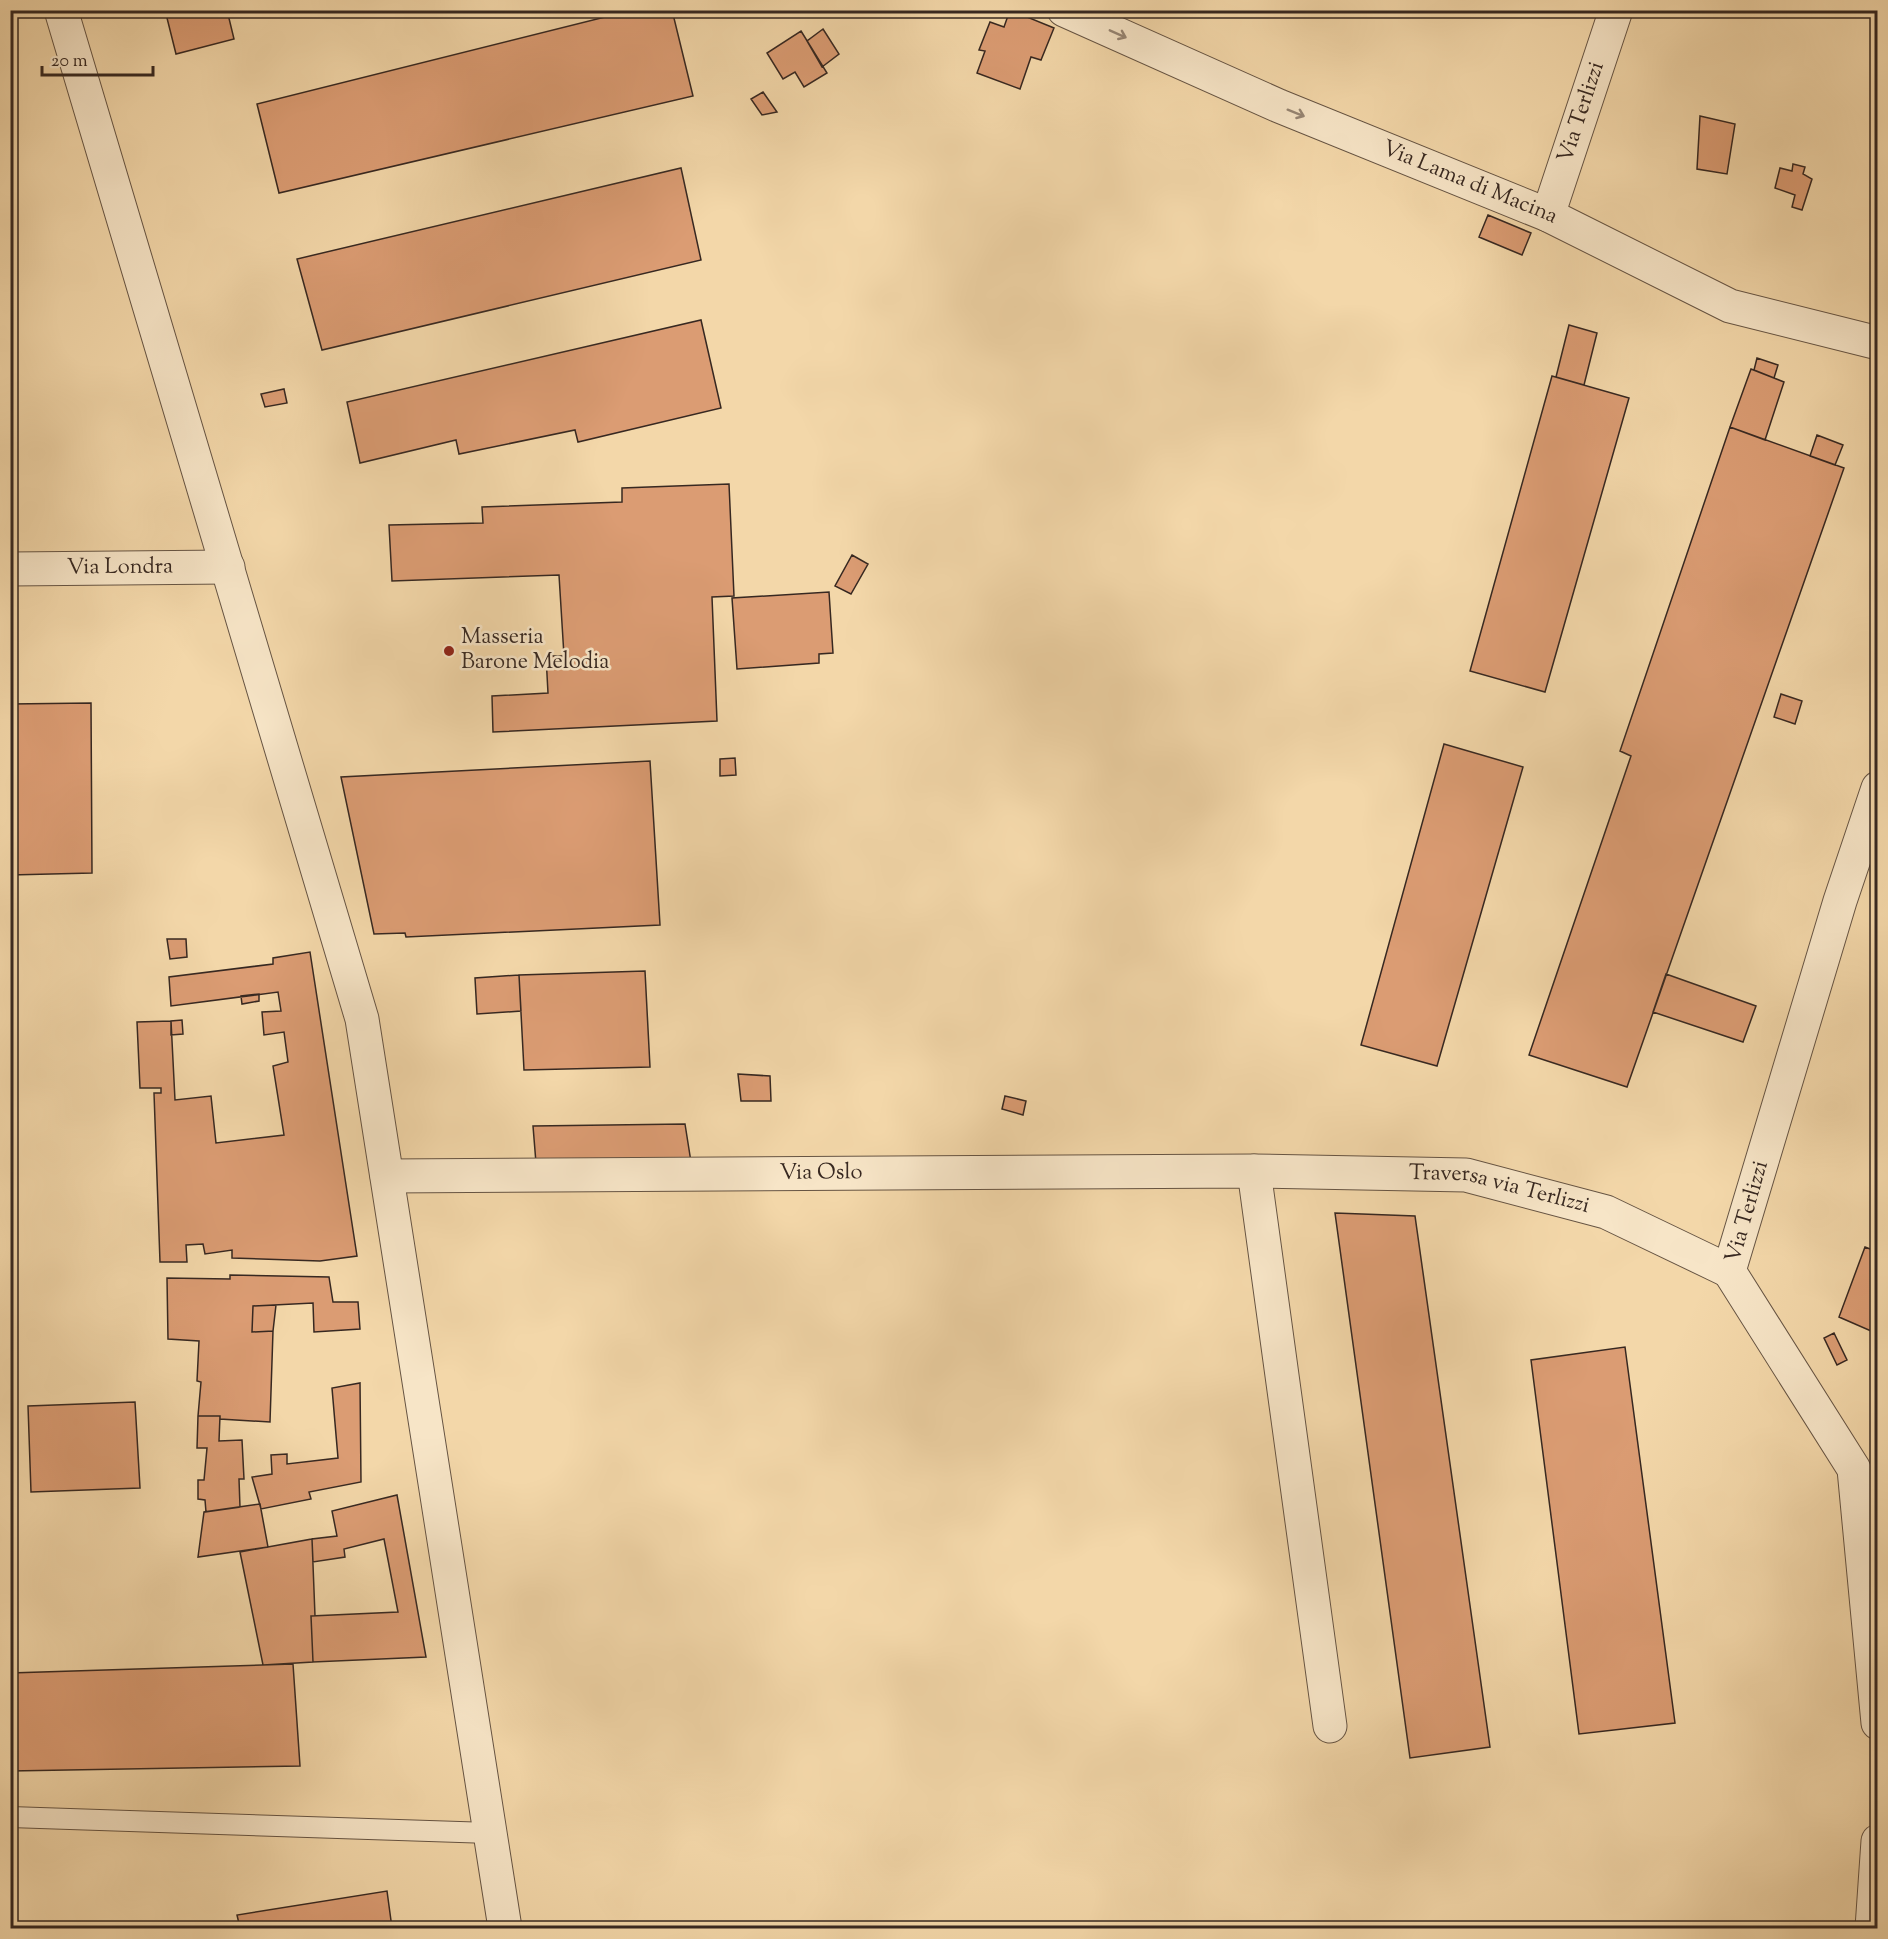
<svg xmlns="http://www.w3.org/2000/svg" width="1888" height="1939" font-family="'Sorts Mill Goudy',serif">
  <rect width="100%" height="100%" fill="#f3d7a9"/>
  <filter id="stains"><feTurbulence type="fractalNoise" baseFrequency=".00333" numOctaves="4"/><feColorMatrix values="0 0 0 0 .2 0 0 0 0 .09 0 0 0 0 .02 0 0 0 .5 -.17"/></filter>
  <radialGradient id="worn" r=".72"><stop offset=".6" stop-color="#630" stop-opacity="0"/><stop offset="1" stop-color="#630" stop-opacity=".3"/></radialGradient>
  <!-- building -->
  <path fill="#db9c73" stroke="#372821" stroke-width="1.5" d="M165,10H227L234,39L176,54Z
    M633,10H672L693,96L279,193L257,104Z
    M1010,10L1054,28L1041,60L1031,57L1020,89L977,73L985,51L979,50L990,22L1004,27Z
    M823,29L839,54L822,67L807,41Z
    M801,31L827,73L804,87L795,72L783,79L767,53Z
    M763,92L777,112L762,115L751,99Z
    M1700,116L1735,124L1727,174L1697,169Z
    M1793,164L1805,167L1803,174L1812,179L1802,210L1792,207L1795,195L1775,188L1780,168L1792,171Z
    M681,168L701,260L322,350L297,259Z
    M1488,215L1531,233L1522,255L1479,237Z
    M701,320L721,408L578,442L575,430L459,454L456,440L360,463L347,402Z
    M1569,325L1597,333L1584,385L1556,377Z
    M1757,358L1778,365L1774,378L1754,370Z
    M1751,369L1784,382L1765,440L1730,427Z
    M1552,376L1629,398L1545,692L1470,671Z
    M284,389L287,403L265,407L261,394Z
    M1730,427L1844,468L1627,1087L1529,1055L1631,756L1620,751Z
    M1817,435L1843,445L1835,465L1810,456Z
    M729,484L734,596L712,597L717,721L493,732L492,696L548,693L546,656H564L559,575L392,581L389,525L483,523L482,507L622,502V488Z
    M852,555L868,564L851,594L835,586Z
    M829,592L833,653L819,654V663L737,669L732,598Z
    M1781,694L1802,701L1795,724L1774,717Z
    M91,703L92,873L10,875V704Z
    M1444,744L1523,767L1437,1066L1361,1045Z
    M735,758L736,775L720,776V759Z
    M650,761L660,925L406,937L405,933L374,934L341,777Z
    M167,939H186L187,957L170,959Z
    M310,952L357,1256L320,1261L232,1258V1250L205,1254L203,1244L186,1245L187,1262H160L154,1093H161V1088H140L137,1022L171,1021L175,1100L211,1096L216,1143L284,1135L273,1066L288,1062L284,1032L264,1035L262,1012L281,1011L278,992L171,1006L169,977L273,964V958Z
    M645,971L650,1067L524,1070L519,975Z
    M1666,974L1756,1006L1743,1042L1653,1012Z
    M519,975L521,1011L477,1014L475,978Z
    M259,994V1001L242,1004L241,996Z
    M182,1020L183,1034L171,1035V1021Z
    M738,1074L770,1076L771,1101H741Z
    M1005,1096L1026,1101L1023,1115L1002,1109Z
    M685,1124L691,1162L536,1163L533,1126Z
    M1335,1213L1415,1216L1490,1747L1410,1758Z
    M1865,1247L1878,1252V1326L1873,1325L1871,1331L1839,1317Z
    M230,1275L329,1277L333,1302H358L360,1329L314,1332L313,1303L253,1306L252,1332L273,1331L270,1422L220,1419V1416H198L201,1382L197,1381L199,1341L168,1339L167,1278L230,1279Z
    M276,1305L273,1331L252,1332L253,1306Z
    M1834,1333L1847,1360L1837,1365L1824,1338Z
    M1625,1347L1675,1723L1579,1734L1531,1360Z
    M360,1383L361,1482L309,1492L311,1499L261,1509L252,1477L272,1474L271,1455L287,1454V1464L338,1458L332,1388Z
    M135,1402L140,1488L31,1492L28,1406Z
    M198,1416H220L219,1441L242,1440L244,1479H239L240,1507L206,1512L205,1500L198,1499V1480H204L207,1448H197Z
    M397,1495L426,1657L313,1662L311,1616L398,1612L384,1539L344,1549L345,1557L313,1562L312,1539L337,1536L332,1511Z
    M260,1504L268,1547L198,1557L204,1512Z
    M312,1539L315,1616H311L313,1662L263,1665L240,1552Z
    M293,1664L300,1766L10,1771V1673Z
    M387,1891L392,1928H240L237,1915Z"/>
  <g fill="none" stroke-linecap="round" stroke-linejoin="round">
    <defs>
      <path id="service" d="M10,1817L490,1833"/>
      <g id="minor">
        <path id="s1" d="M1064,10L1279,106L1548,215L1730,306L1878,343"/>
        <path id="s2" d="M1548,215L1616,10"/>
        <path id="s3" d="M10,569L228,567"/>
        <path d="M1878,788L1840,901L1729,1271L1854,1469L1878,1723"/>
        <path d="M1254,1171L1330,1726"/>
        <path id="s4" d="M387,1176L1254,1171L1466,1175L1606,1212L1729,1271"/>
        <path d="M1872,1928L1878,1841"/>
      </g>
      <path id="tertiary" d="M61,10L362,1019L505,1928"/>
    </defs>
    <!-- service casing -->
    <use href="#service" stroke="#665443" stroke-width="22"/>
    <!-- minor casing -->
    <use href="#minor" stroke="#665443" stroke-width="35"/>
    <!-- tertiary casing -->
    <use href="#tertiary" stroke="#665443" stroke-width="35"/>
    <!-- service -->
    <use href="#service" stroke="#f7e5c7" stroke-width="20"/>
    <!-- minor -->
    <use href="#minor" stroke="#f7e5c7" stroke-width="33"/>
    <!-- tertiary -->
    <use href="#tertiary" stroke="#f7e5c7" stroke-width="33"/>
  </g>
  <!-- one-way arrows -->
  <defs><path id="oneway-shaft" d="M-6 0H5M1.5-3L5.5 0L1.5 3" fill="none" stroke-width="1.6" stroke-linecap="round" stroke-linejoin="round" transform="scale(1.5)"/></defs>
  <g stroke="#978674">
    <use href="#oneway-shaft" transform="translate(1118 34) rotate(24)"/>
    <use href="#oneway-shaft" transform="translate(1296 113) rotate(22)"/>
  </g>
  <!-- markers -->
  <circle fill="#8f2418" stroke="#f7e5c7" stroke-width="2" cx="449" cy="651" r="6"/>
  <g text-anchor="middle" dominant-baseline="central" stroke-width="5" stroke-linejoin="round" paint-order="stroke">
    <!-- street labels -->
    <g font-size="22" fill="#372821" stroke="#f7e5c7">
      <text stroke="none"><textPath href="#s2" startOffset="108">Via Terlizzi</textPath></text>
      <text stroke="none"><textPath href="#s1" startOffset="441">Via Lama di Macina</textPath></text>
      <text stroke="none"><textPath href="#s3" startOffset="110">Via Londra</textPath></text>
      <text stroke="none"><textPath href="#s4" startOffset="434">Via Oslo</textPath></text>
      <text stroke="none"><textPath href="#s4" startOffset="1114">Traversa via Terlizzi</textPath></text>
      <text transform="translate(1748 1212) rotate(-74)">Via Terlizzi</text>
    </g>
    <!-- poi labels -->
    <g font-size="22" fill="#372821" stroke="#f7e5c7" text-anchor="start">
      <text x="461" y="638">Masseria<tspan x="461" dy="25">Barone Melodia</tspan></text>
    </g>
  </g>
  <!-- margin -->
  <rect width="1888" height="1939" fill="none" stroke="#f3d7a9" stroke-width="36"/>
  <rect x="12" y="12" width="1864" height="1915" fill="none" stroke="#372821" stroke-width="3"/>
  <rect x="18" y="18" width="1852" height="1903" fill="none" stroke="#372821" stroke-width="1.5"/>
  <!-- scale -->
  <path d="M42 66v9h111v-9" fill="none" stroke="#372821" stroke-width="3"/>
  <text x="51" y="66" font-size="18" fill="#372821" stroke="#f7e5c7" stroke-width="4.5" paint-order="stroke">20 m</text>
  <rect width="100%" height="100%" filter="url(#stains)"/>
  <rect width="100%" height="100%" fill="url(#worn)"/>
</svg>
